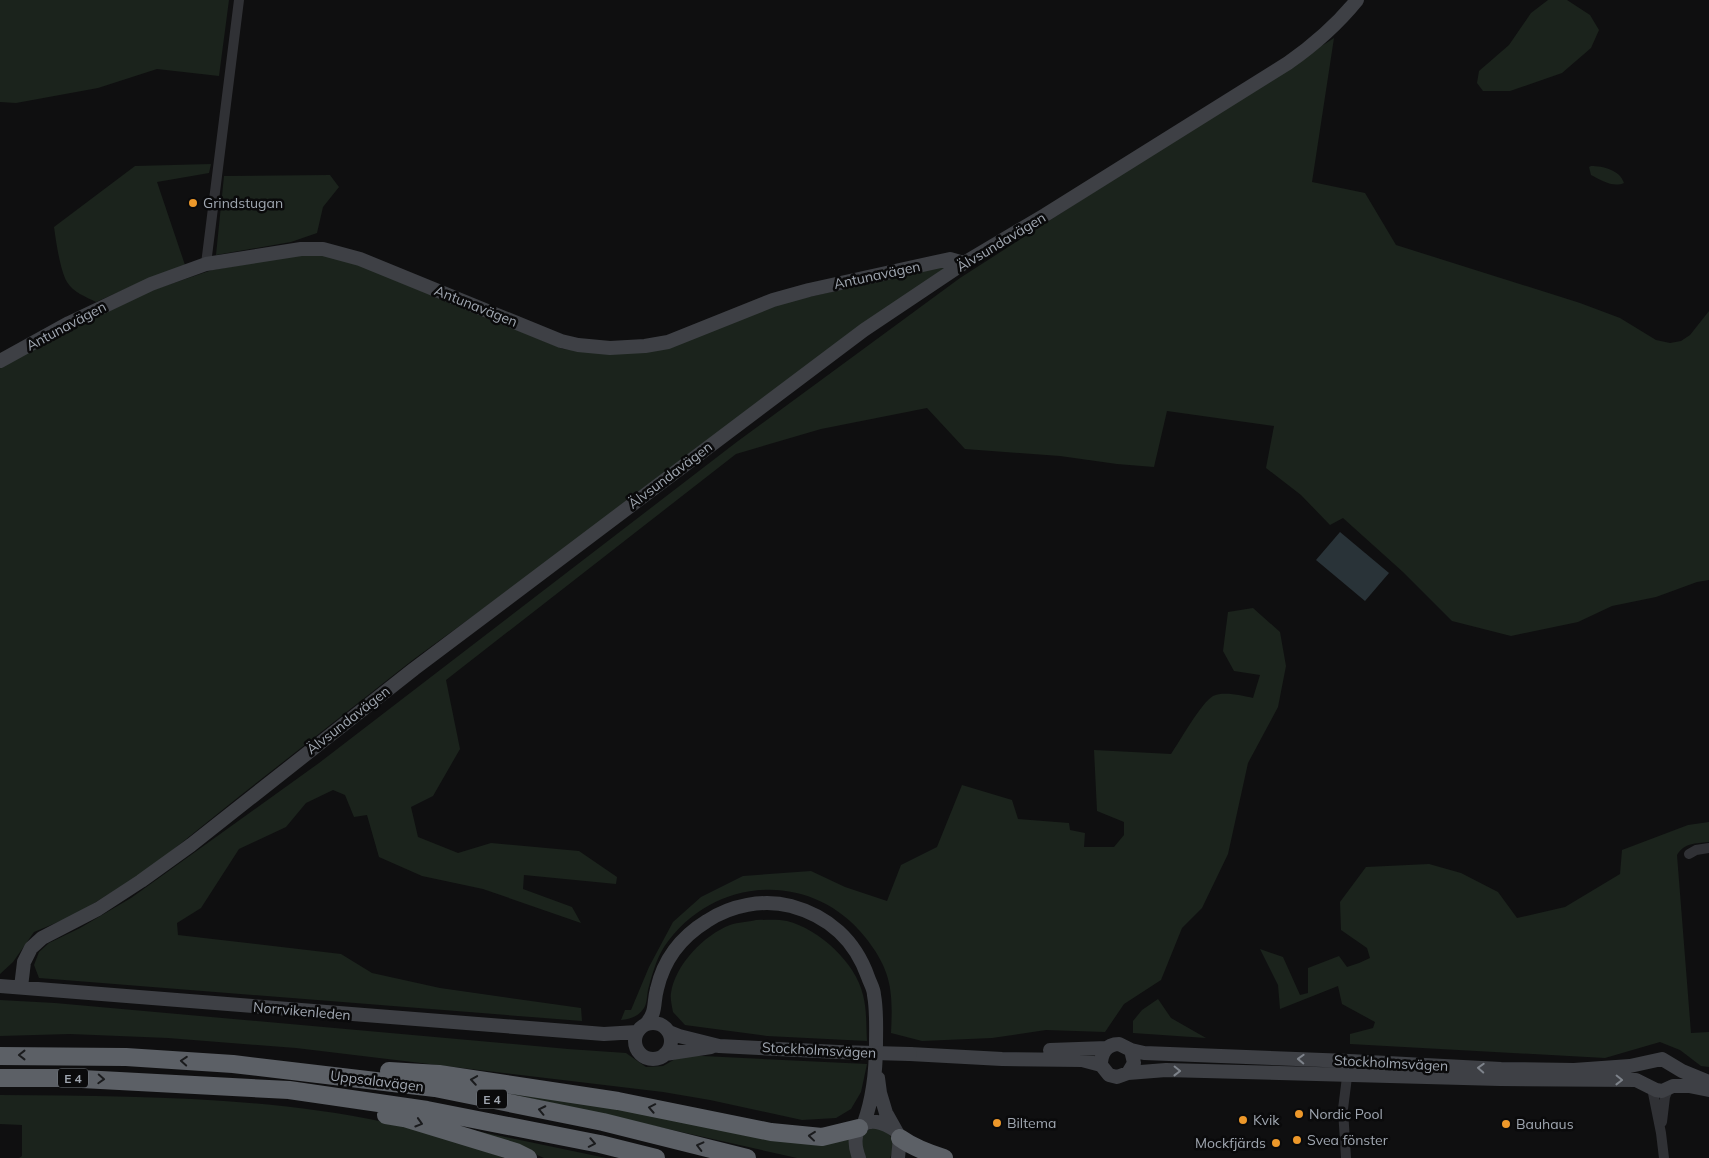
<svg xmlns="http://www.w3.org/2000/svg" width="1709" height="1158" font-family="Mulish,sans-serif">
  <rect width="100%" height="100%" fill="#0f0f10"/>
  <!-- green -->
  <path fill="#1b231c" d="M0,0H229L219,76L157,69L98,88L16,103L0,102Z
    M1548,0H1567L1590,15L1599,30L1591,48L1562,73L1510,91H1483L1477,83L1479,71L1509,45L1531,13Z
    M1334,38L1312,182L1365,193L1396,245L1580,303L1620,318L1656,340L1670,343L1681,341L1690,335L1709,311V580L1697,582L1656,597L1612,606L1578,622L1511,636L1452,621L1403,572L1343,518L1330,525L1301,495L1266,468L1274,426L1167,411L1154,467L1117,464L1060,456L965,449L927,408L821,429L736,454L446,680L460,749L433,796L411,807L418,837L458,853L491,843L579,851L617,877L616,884L524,875L523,889L572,907L581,923L483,889L422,876L379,857L367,815L354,817L345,795L333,790L306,803L286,827L239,849L201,908L177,923L178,935L341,954L372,973L440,988L581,1008L582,1021L39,978L34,965L39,952L49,943L80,928L131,898L319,763L738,441L960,278Z
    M211,164L209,173L157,182L185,265L148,279L96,302C86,297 73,292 67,282C60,270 56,241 54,227L135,166Z
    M1591,166C1603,166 1620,170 1624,183C1613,188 1601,180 1591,175L1589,167Z
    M330,175L339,187L323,207L317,233L291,242L216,255L224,176Z
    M321,254L359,265L563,349L608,353L773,305L943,267L948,271L414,659L236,799L149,869L75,915L34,932L13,962L0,974V367L38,346L150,291L212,270L288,257Z
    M1253,608L1280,632L1286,666L1278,707L1248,763L1228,854L1202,908L1182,928L1161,980L1124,1004L1105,1032L1046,1030L992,1038L922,1041L891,1033C893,991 892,971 865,937C811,869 712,876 664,947C656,960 652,975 648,990C647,995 647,1004 644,1008C638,1017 630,1019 621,1020L625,1010H631L649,967L673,922L701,897L743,876L811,871L845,887L887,901L901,865L937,847L962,785L1012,800L1018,819L1069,823L1070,830L1085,833L1084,847H1114L1124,835V822L1097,811L1094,750L1171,754C1180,741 1201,703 1213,696C1224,691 1243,696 1253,698L1260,675L1234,671L1223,651L1228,612Z
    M1709,822V842C1695,844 1685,842 1677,855L1691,1033L1709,1032V1067L1701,1066L1680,1050L1660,1042L1605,1058L1350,1044V1034L1373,1028L1375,1022L1342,1004L1338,986L1280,1009L1278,985L1260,949L1283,957L1300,995L1308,993V968L1339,956L1347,967L1359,963L1370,958L1367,948L1341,930L1340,902L1366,867L1429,864L1461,873L1498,892L1517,918L1565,907L1620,874L1622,850L1688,825Z
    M756,920C766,920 778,919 787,921C819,929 856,963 863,995C867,1010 866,1026 867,1041L767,1036L685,1025L673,1012C672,1006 670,999 671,993C675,965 704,935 730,925C738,922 748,922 756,920Z
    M1158,999L1171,1018L1206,1038L1133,1033V1021L1142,1010Z
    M0,1000L55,1003L568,1049L626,1053L646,1067L663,1066L682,1055L867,1064L861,1092L851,1109L836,1118L802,1120L710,1100L663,1092L296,1048L168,1038L70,1034L0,1036Z
    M467,1084L850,1135L854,1158H797Z
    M0,1095C128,1096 259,1096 384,1122C423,1130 467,1145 504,1158H19L22,1156V1125L0,1124Z
    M458,1127L606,1158H544L516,1146Z
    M874,1128C892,1129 897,1143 890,1158H863L861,1137L868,1130Z"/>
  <!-- water -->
  <path fill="#293338" d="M1340,532L1389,573L1365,601L1316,560Z"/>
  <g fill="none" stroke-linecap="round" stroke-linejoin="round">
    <!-- street -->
    <path stroke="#303135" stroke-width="10" d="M206,264L239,0
      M1689,854L1696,850L1709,848
      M1652,1088L1661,1133L1664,1158
      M1662,1122L1665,1097L1668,1089
      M1346,1158L1343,1109L1348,1069"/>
    <!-- secondary -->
    <path stroke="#3e4045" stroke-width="14" d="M0,361L69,323L151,284L206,264L301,249H323L360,259L561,341L578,345L610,348L645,346L668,342L773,300L809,290L950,259L964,263
      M0,986L604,1034L637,1032
      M21,987L24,962L31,948L42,938L98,909L141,881L191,845L414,669L864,330L964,263L1045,215L1288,63C1315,44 1336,26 1357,0
      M635 1041a18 18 0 1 1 36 0a18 18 0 1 1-36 0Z
      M646,1024C657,1012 653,1003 657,989C664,958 681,937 707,921C731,905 763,899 791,906C828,916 855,940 868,977C870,983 874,989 874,995C877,1011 876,1028 876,1044C876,1071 873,1098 864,1123
      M669,1032L679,1036L719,1046L838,1052
      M1050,1050L1107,1048
      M1131,1050L1144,1053L1349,1061L1501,1069L1574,1070L1630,1066L1662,1059L1682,1071L1709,1082
      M665,1054L711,1047
      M910,1054L1002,1059L1082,1060L1101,1065
      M1128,1073L1134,1063L1131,1050L1119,1044C1106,1044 1101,1053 1101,1065L1109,1075L1117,1077L1128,1073L1166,1070L1500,1079L1636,1080L1656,1090L1662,1091L1673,1086H1689L1709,1090
      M878,1078L880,1093L886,1113L900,1138L898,1158
      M859,1158C847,1127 868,1110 896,1131"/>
    <!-- highway -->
    <path stroke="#5c6066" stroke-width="18" d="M0,1056L126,1057L233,1064L435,1088L603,1122L747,1158
      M389,1071L439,1074L618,1101L771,1132L822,1137L859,1128
      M0,1078H63L289,1090L427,1110L600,1144L656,1158
      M386,1115L404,1118L516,1152L528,1158
      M900,1138C914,1148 928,1153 944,1158"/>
    <!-- secondary-bridge -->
    <path stroke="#3e4045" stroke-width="14" d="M838,1052L910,1054"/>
  </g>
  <!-- one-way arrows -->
  <defs><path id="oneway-chevron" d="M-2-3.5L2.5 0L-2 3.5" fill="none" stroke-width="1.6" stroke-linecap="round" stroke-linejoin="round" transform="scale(1.25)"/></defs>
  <g stroke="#1a1b1d">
    <use href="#oneway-chevron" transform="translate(22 1055) rotate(180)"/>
    <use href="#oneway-chevron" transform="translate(184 1061) rotate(-176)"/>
    <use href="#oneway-chevron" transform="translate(101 1079) rotate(3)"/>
    <use href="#oneway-chevron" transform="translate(474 1080) rotate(-171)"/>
    <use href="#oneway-chevron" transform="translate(652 1108) rotate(-169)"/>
    <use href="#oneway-chevron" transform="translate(542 1110) rotate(-168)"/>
    <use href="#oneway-chevron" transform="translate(419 1123) rotate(17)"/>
    <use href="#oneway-chevron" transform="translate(812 1136) rotate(-174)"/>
    <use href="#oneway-chevron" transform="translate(592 1143) rotate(11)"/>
    <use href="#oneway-chevron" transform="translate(700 1146) rotate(-166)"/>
  </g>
  <g stroke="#7e838b">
    <use href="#oneway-chevron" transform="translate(1301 1059) rotate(-178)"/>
    <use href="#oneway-chevron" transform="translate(1481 1068) rotate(-177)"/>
    <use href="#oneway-chevron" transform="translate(1177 1071) rotate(1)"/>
    <use href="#oneway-chevron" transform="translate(1619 1080) rotate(1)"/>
  </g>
  <!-- markers -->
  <g fill="#ed982a" stroke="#0a0a0b" stroke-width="2">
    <circle cx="193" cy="203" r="5"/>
    <circle cx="1299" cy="1114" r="5"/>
    <circle cx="1243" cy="1120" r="5"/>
    <circle cx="997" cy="1123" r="5"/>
    <circle cx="1506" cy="1124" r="5"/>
    <circle cx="1297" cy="1140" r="5"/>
    <circle cx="1276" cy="1143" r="5"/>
  </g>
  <g text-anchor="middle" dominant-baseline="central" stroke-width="5" stroke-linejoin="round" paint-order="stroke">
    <!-- shield labels -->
    <g fill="#0a0a0b" stroke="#73787f" stroke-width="1">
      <rect x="58" y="1068.5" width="30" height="19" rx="4"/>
      <rect x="477" y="1089.5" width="30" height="19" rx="4"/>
    </g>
    <g font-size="12" font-weight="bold" fill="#a0a7b1">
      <text x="73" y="1078">E 4</text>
      <text x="492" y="1099">E 4</text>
    </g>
    <!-- poi labels -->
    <g font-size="14" fill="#a0a7b1" stroke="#0a0a0b" text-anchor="start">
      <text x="203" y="203">Grindstugan</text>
      <text x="1309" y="1114">Nordic Pool</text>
      <text x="1253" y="1120">Kvik</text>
      <text x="1007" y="1123">Biltema</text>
      <text x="1516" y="1124">Bauhaus</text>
      <text x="1307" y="1140">Svea fönster</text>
      <text x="1266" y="1143" text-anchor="end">Mockfjärds</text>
    </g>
    <!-- street labels -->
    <g font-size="14" fill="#a0a7b1" stroke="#0a0a0b">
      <text transform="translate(1001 242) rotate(-31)">Älvsundavägen</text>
      <text transform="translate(877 275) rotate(-12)">Antunavägen</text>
      <text transform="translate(476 306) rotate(22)">Antunavägen</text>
      <text transform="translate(66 326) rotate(-28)">Antunavägen</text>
      <text transform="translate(670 475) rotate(-37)">Älvsundavägen</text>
      <text transform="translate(348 720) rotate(-38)">Älvsundavägen</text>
      <text transform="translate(302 1011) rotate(5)">Norrvikenleden</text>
      <text transform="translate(819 1050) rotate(3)">Stockholmsvägen</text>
      <text transform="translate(1391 1063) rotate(3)">Stockholmsvägen</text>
      <text transform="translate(377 1081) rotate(7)">Uppsalavägen</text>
    </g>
  </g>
</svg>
